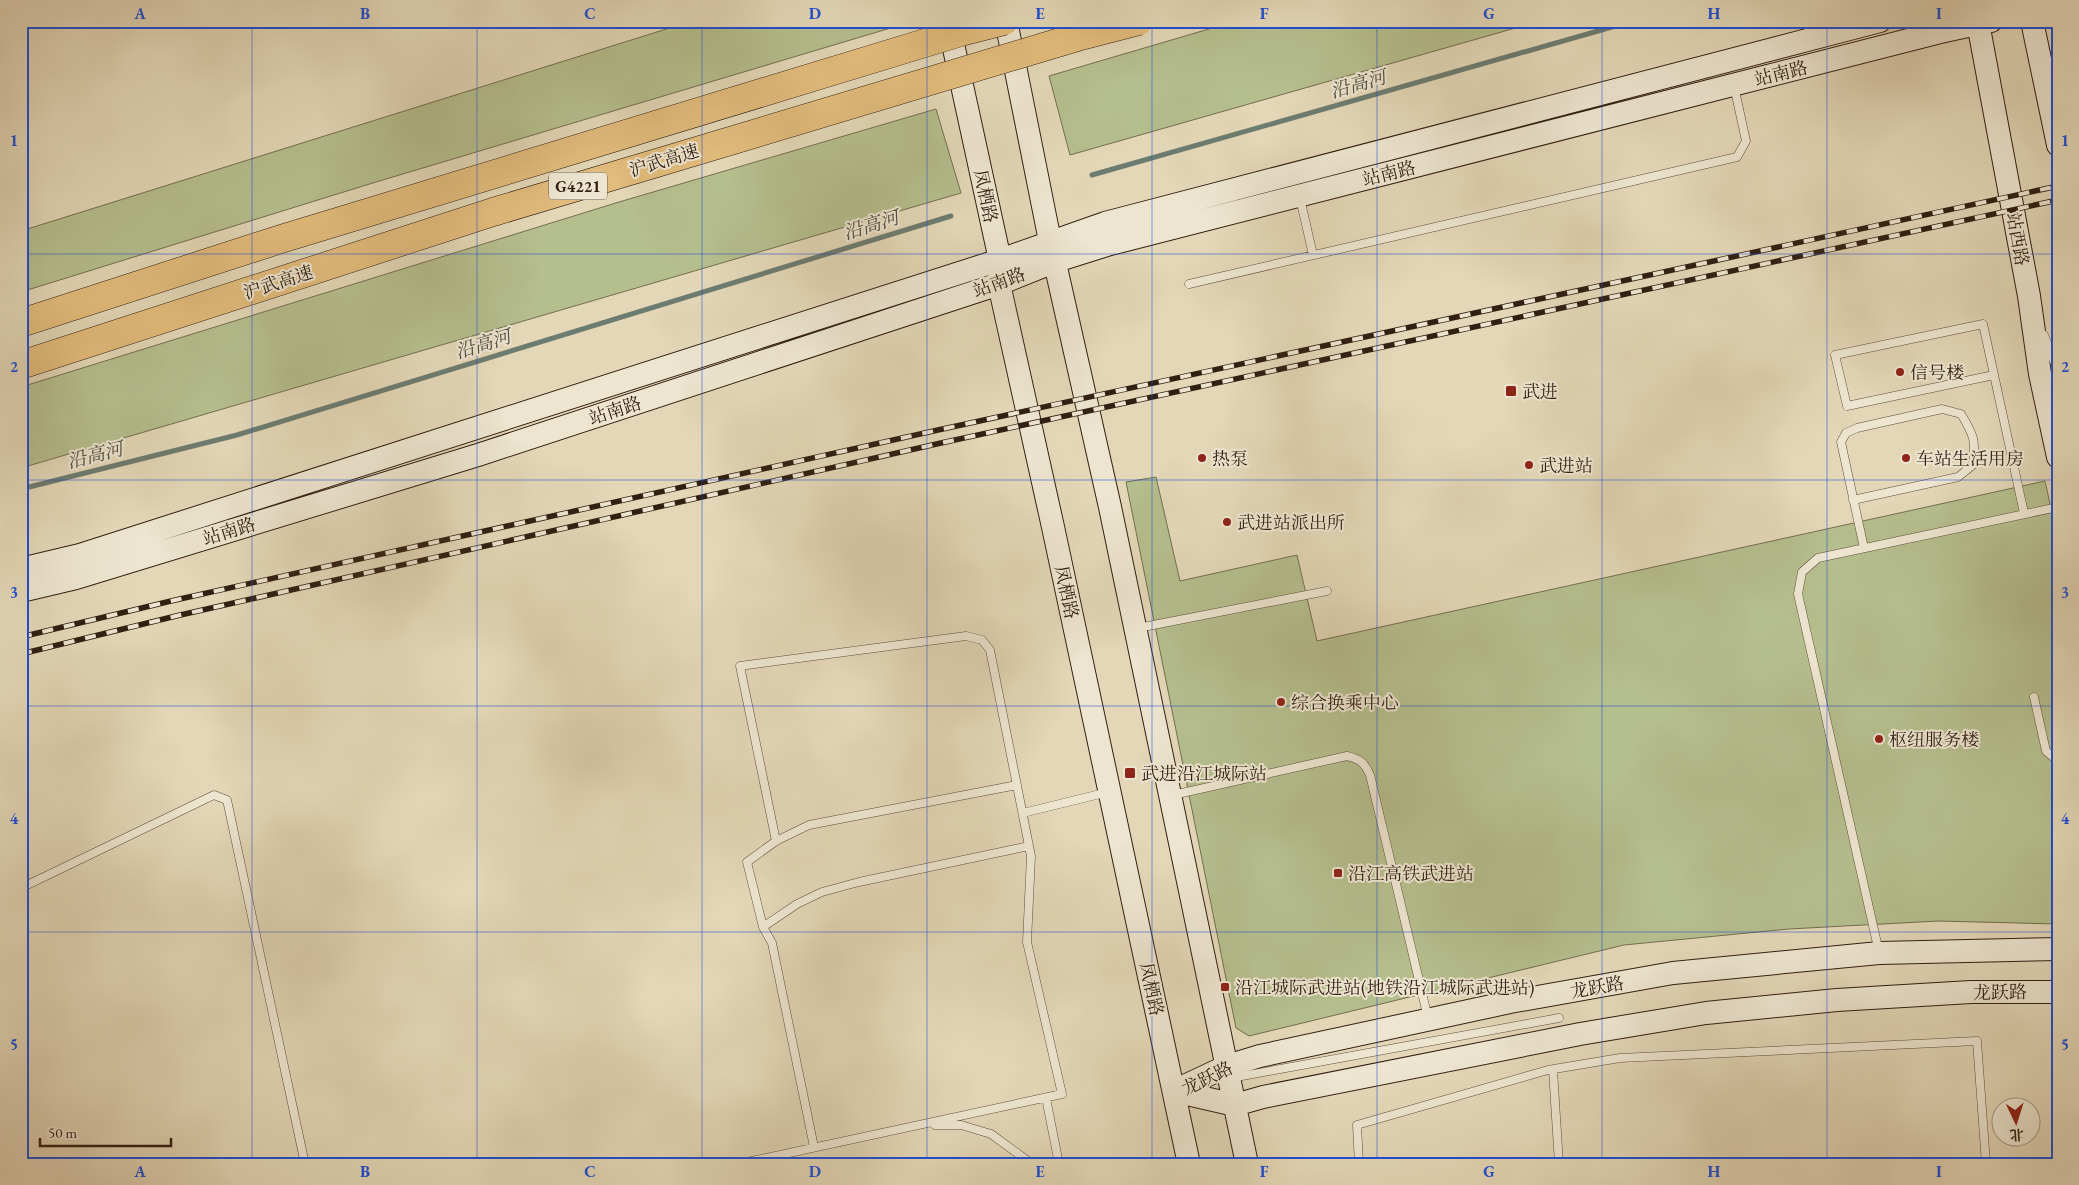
<svg xmlns="http://www.w3.org/2000/svg" width="2079" height="1185" font-family="'EB Garamond','Noto Serif SC',serif">
  <rect width="100%" height="100%" fill="#e3d7b7"/>
  <filter id="stains"><feTurbulence type="fractalNoise" baseFrequency=".004" numOctaves="4"/><feColorMatrix values="0 0 0 0 .2 0 0 0 0 .09 0 0 0 0 .02 0 0 0 .5 -.17"/></filter>
  <radialGradient id="worn" r=".72"><stop offset=".6" stop-color="#630" stop-opacity="0"/><stop offset="1" stop-color="#630" stop-opacity=".3"/></radialGradient>
  <!-- green -->
  <path fill="#b5be8d" stroke="#736e50" d="M692,21H914L376,182L21,292V231Z
    M1236,21H1540L1070,155L1049,76Z
    M936,109L961,193L21,468V387L619,202Z
    M1156,477L1180,581L1297,555L1317,641L2045,481L2058,540V924L1938,921L1789,929L1624,945L1249,1036L1236,1028L1126,482Z"/>
  <g fill="none" stroke-linecap="round" stroke-linejoin="round">
    <!-- stream -->
    <path stroke="#6d7c70" stroke-width="5" d="M1092,175L1633,21
      M21,489L237,435L951,216"/>
    <defs>
      <path id="lane" d="M1300,198L1313,255
        M1189,284L1737,157L1746,141L1734,86
        M2044,335L2058,372
        M1994,375L1847,406L1835,355L1983,324L2024,513
        M1853,500L1958,477L1973,465C1976,441 1974,435 1961,414L1942,409L1857,428L1846,433L1841,442L1864,548
        M1138,628L1327,591
        M2034,697L2046,751L2058,761
        M1017,785L809,825L776,841L747,862L763,927L797,904L822,892L859,882L1029,846
        M1173,795L1347,756C1360,759 1365,763 1370,775L1428,1018
        M1023,813L1108,792
        M21,888L214,795L227,800L305,1164
        M763,927L772,943L814,1147
        M1879,952L1798,594L1802,572L1818,558L2058,507
        M1553,1070L1559,1164
        M1231,1078L1559,1018
        M1046,1098L1059,1164
        M935,1125H961L991,1134L1032,1164
        M738,1164L1062,1094L1027,942L1031,856L990,650L982,640L966,636L740,666L776,841
        M1359,1164L1357,1125L1548,1070L1620,1058L1977,1041L1986,1164"/>
      <path id="secondary" d="M948,21L1000,260L999,284L1053,527L1189,1164
        M1006,21L1050,241L1110,507L1247,1164
        M1980,21L1978,23L2029,296L2040,374L2058,457
        M2032,21L2058,145
        M21,569L80,555L1000,260L1105,223L1880,21
        M21,591L76,578L478,455L999,284L1056,261L1110,244L1940,32L1991,21
        M1174,1091L1227,1066L1260,1056L1510,1002L1673,973L1879,953L2058,949
        M1174,1091L1235,1105L1263,1097L1580,1034L1706,1013L1837,1000L1971,992H2058"/>
    </defs>
    <!-- lane casing -->
    <use href="#lane" stroke="#5e4d3b" stroke-width="9"/>
    <!-- secondary casing -->
    <use href="#secondary" stroke="#311f12" stroke-width="24"/>
    <!-- lane -->
    <use href="#lane" stroke="#ede5d0" stroke-width="8"/>
    <!-- secondary -->
    <use href="#secondary" stroke="#ede5d0" stroke-width="22"/>
    <defs>
      <path id="rail" d="M21,637L171,601L938,430L2058,186
        M21,654L176,616L941,443L2058,200"/>
    </defs>
    <!-- rail casing -->
    <use href="#rail" stroke="#311f12" stroke-width="5.5"/>
    <!-- rail -->
    <use href="#rail" stroke="#ede5d0" stroke-width="4" stroke-dasharray="11" stroke-linecap="butt"/>
    <defs>
      <path id="highway-bridge" d="M21,323L281,239L961,32L1004,21
        M21,365L493,212L1077,37L1139,21"/>
    </defs>
    <!-- highway-bridge casing -->
    <use href="#highway-bridge" stroke="#311f12" stroke-width="29" stroke-linecap="butt"/>
    <!-- highway-bridge -->
    <use href="#highway-bridge" stroke="#e2bc7c" stroke-width="28"/>
  </g>
  <!-- grid -->
  <path fill="none" stroke="#1d4ed8" stroke-width="1" stroke-opacity="0.55" d="M252,21V1164M477,21V1164M702,21V1164M927,21V1164M1152,21V1164M1377,21V1164M1602,21V1164M1827,21V1164M21,254H2058M21,480H2058M21,706H2058M21,932H2058"/>
  <!-- markers -->
  <g fill="#8f2418" stroke="#ede5d0" stroke-width="2">
    <circle cx="1900" cy="372" r="5"/>
    <rect x="1505" y="385" width="12" height="12" rx="2.5"/>
    <circle cx="1202" cy="458" r="5"/>
    <circle cx="1906" cy="458" r="5"/>
    <circle cx="1529" cy="465" r="5"/>
    <circle cx="1227" cy="522" r="5"/>
    <circle cx="1281" cy="702" r="5"/>
    <circle cx="1879" cy="739" r="5"/>
    <rect x="1124" y="767" width="12" height="12" rx="2.5"/>
    <rect x="1333" y="868" width="10" height="10" rx="2.5"/>
    <rect x="1220" y="982" width="10" height="10" rx="2.5"/>
  </g>
  <g text-anchor="middle" dominant-baseline="central" stroke-width="4" stroke-linejoin="round" paint-order="stroke">
    <!-- shield labels -->
    <rect fill="#ede5d0" stroke="#695a4b" stroke-width="1" x="549" y="172.5" width="58" height="27" rx="4"/>
    <g font-size="16" font-weight="bold" fill="#311f12">
      <text x="578" y="186">G4221</text>
    </g>
    <!-- street labels -->
    <g font-size="18" fill="#311f12" stroke="#ede5d0">
      <text transform="translate(1781 73) rotate(-14)">站南路</text>
      <text transform="translate(664 160) rotate(-17)">沪武高速</text>
      <text transform="translate(1389 173) rotate(-14)">站南路</text>
      <text transform="translate(986 196) rotate(78)">凤栖路</text>
      <text transform="translate(2018 239) rotate(80)">站西路</text>
      <text transform="translate(278 282) rotate(-18)">沪武高速</text>
      <text transform="translate(999 282) rotate(-20)">站南路</text>
      <text transform="translate(615 410) rotate(-18)">站南路</text>
      <text transform="translate(229 531) rotate(-17)">站南路</text>
      <text transform="translate(1067 592) rotate(78)">凤栖路</text>
      <text transform="translate(1597 987) rotate(-10)">龙跃路</text>
      <text transform="translate(1152 989) rotate(78)">凤栖路</text>
      <text transform="translate(2000 992) rotate(-1)">龙跃路</text>
      <text transform="translate(1207 1078) rotate(-26)">龙跃路</text>
    </g>
    <!-- poi labels -->
    <g font-size="18" fill="#311f12" stroke="#ede5d0" text-anchor="start">
      <text x="1910" y="372">信号楼</text>
      <text x="1522" y="391">武进</text>
      <text x="1212" y="458">热泵</text>
      <text x="1916" y="458">车站生活用房</text>
      <text x="1539" y="465">武进站</text>
      <text x="1237" y="522">武进站派出所</text>
      <text x="1291" y="702">综合换乘中心</text>
      <text x="1889" y="739">枢纽服务楼</text>
      <text x="1141" y="773">武进沿江城际站</text>
      <text x="1348" y="873">沿江高铁武进站</text>
      <text x="1235" y="987">沿江城际武进站(地铁沿江城际武进站)</text>
    </g>
    <!-- water labels -->
    <g font-size="19" font-style="italic" fill="#4f4e41" stroke="#ede5d0">
      <text transform="translate(1358 84) rotate(-16)">沿高河</text>
      <text transform="translate(871 225) rotate(-17)">沿高河</text>
      <text transform="translate(483 344) rotate(-17)">沿高河</text>
      <text transform="translate(95 455) rotate(-14)">沿高河</text>
    </g>
  </g>
  <!-- margin -->
  <rect width="2079" height="1185" fill="none" stroke="#e3d7b7" stroke-width="55"/>
  <!-- north arrow -->
  <g transform="translate(2016 1122) rotate(176)"><circle r="24" fill="#ede5d0" stroke="#a29684"/>
  <path d="M0-4L9 19L0 12L-9 19Z" fill="#8f2418"/>
  <text y="-8" font-size="14" font-weight="bold" text-anchor="middle" fill="#311f12">北</text>
  </g>
  <!-- scale -->
  <path d="M40 1138v8h131v-8" fill="none" stroke="#311f12" stroke-width="2.5"/>
  <text x="48" y="1138" font-size="15" fill="#311f12" stroke="#ede5d0" stroke-width="4" paint-order="stroke">50 m</text>
  <rect x="28" y="28" width="2024" height="1130" fill="none" stroke="#1d4ed8" stroke-width="2"/>
  <g font-size="16" text-anchor="middle" font-weight="bold" fill="#1d4ed8">
    <text x="140" y="19">A</text>
    <text x="365" y="19">B</text>
    <text x="590" y="19">C</text>
    <text x="815" y="19">D</text>
    <text x="1040" y="19">E</text>
    <text x="1264" y="19">F</text>
    <text x="1489" y="19">G</text>
    <text x="1714" y="19">H</text>
    <text x="1939" y="19">I</text>
    <text x="14" y="146">1</text>
    <text x="2065" y="146">1</text>
    <text x="14" y="372">2</text>
    <text x="2065" y="372">2</text>
    <text x="14" y="598">3</text>
    <text x="2065" y="598">3</text>
    <text x="14" y="824">4</text>
    <text x="2065" y="824">4</text>
    <text x="14" y="1050">5</text>
    <text x="2065" y="1050">5</text>
    <text x="140" y="1177">A</text>
    <text x="365" y="1177">B</text>
    <text x="590" y="1177">C</text>
    <text x="815" y="1177">D</text>
    <text x="1040" y="1177">E</text>
    <text x="1264" y="1177">F</text>
    <text x="1489" y="1177">G</text>
    <text x="1714" y="1177">H</text>
    <text x="1939" y="1177">I</text>
  </g>
  <rect width="100%" height="100%" filter="url(#stains)"/>
  <rect width="100%" height="100%" fill="url(#worn)"/>
</svg>
